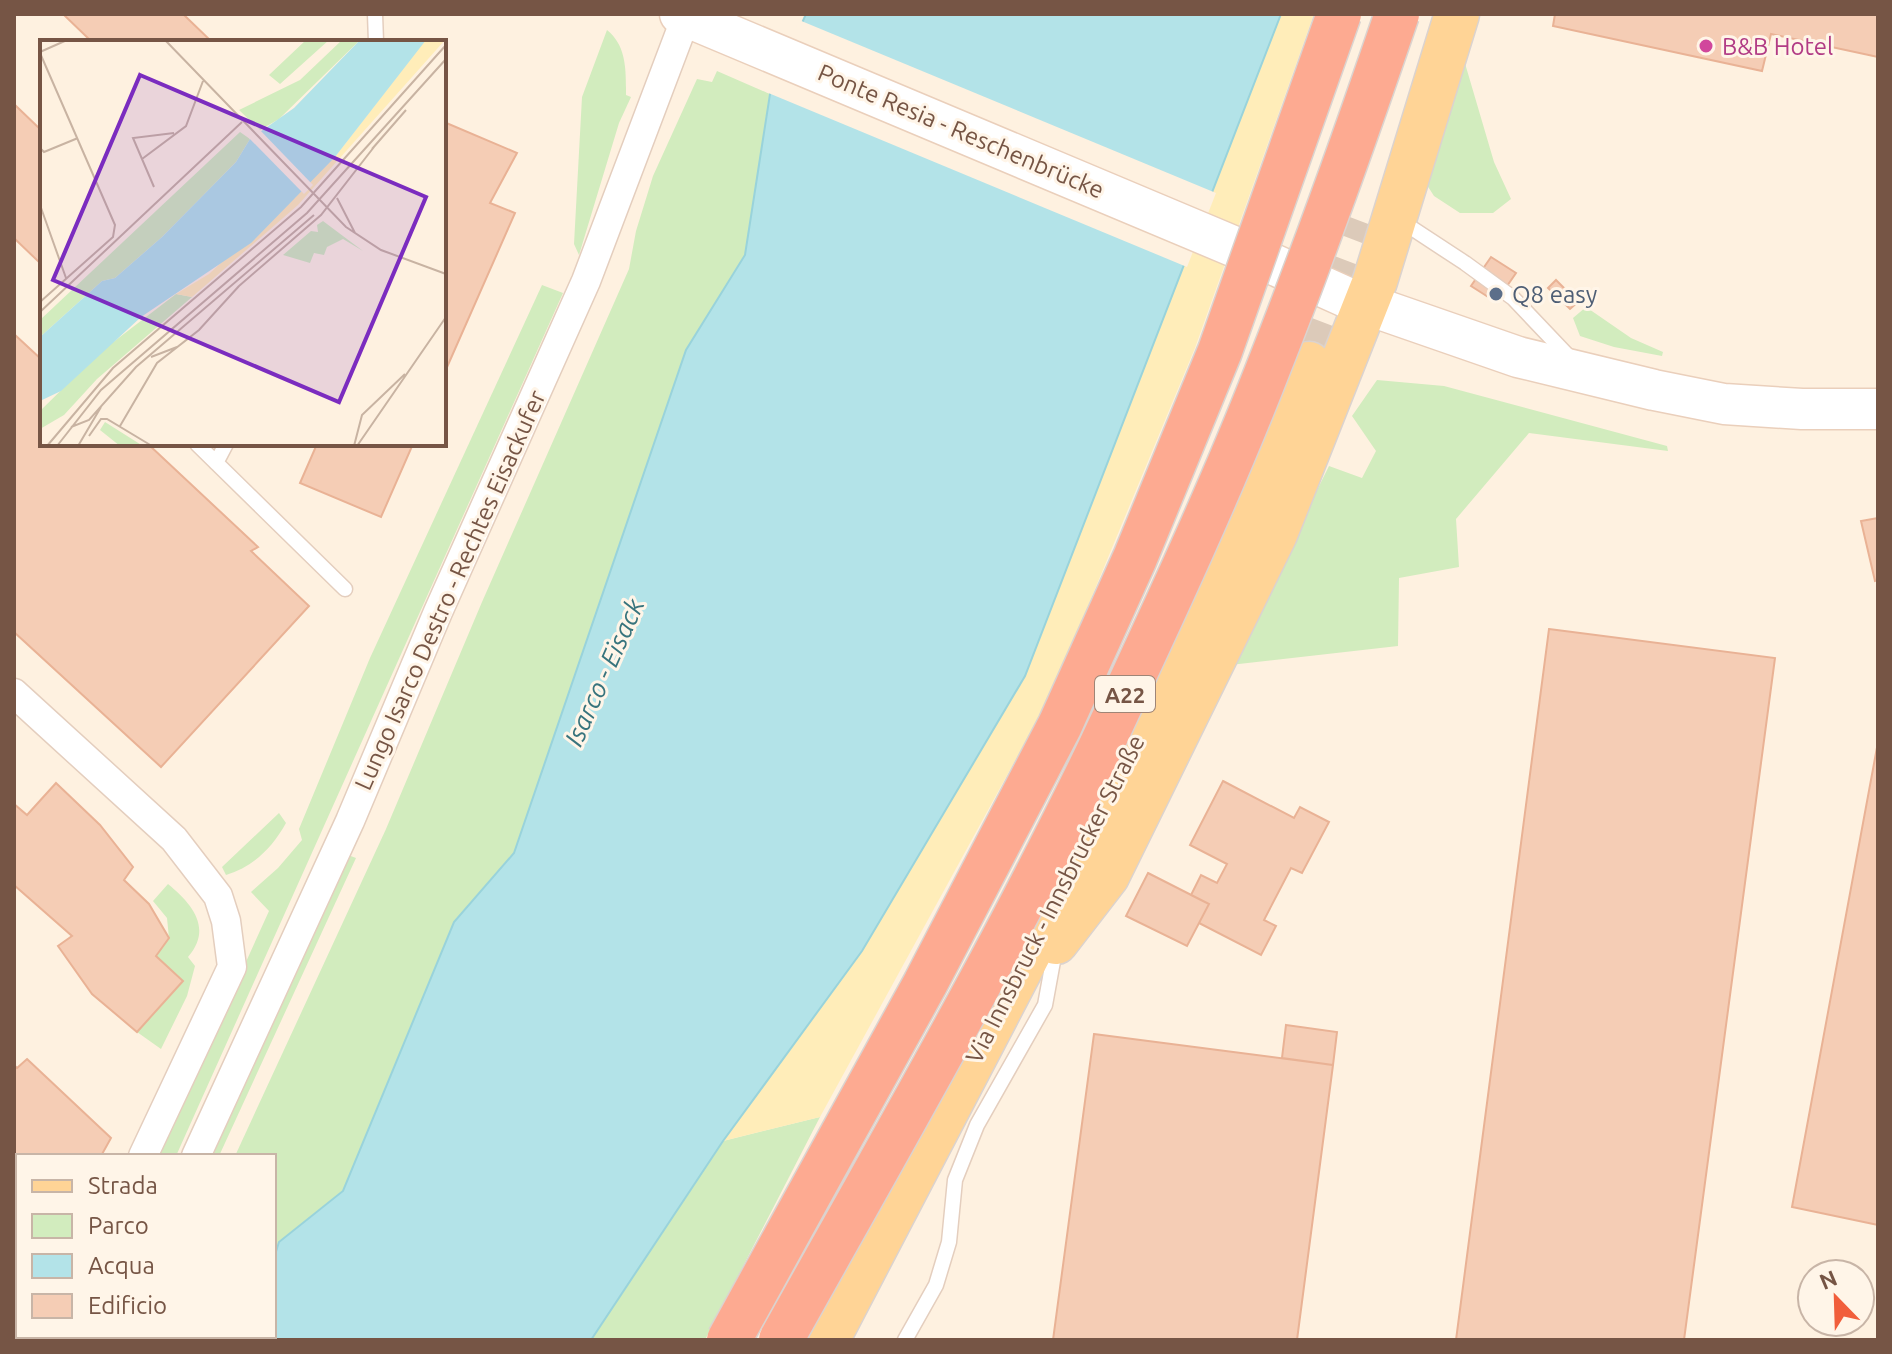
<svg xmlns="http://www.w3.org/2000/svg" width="1892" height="1354" font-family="Ubuntu,sans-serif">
  <rect width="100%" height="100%" fill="#fef1e0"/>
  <!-- green -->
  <path fill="#d2ecbe" d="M607,30C627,46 626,71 626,95L631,97L619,123L579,255L574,244L582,97Z
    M1464,60L1494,162L1511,199L1493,213H1460L1434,196L1425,182Z
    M717,71L770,94L745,255L686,350L514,853L454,922L343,1191L280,1242L274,1258V1156H235L386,829L482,602L629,269L636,231L653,176L697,79L712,82Z
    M542,285L563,293L176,1156H158L269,911L251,892L278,868L302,840L299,829L370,658Z
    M1586,307L1631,338L1663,352L1662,356L1614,347L1580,336L1573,318Z
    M1377,380L1444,386L1667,446L1668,451L1529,433L1456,519L1459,567L1399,578L1398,646L1230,665L1329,466L1362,478L1376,451L1352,416Z
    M279,813L286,823C272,848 254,866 226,875L222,867Z
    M348,855L356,858L219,1156H210Z
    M168,884C192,904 213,928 188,957L195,966L187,996L161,1049L137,1032L183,981L156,956L169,938L167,918L153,901Z
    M820,1117L705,1340H591L723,1141Z
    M152,1336H254L253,1340H150Z"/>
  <!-- sand -->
  <path fill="#ffedb9" d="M1281,14H1314L1195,348L1051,695L820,1117L723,1141L862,950Z"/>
  <!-- water -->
  <path fill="#b3e3e8" stroke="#99d3db" stroke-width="2" d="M806,14H1281L1025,676L862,951L723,1141L591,1340H253L254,1336H274V1258L279,1242L343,1191L454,922L514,853L686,350L745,255L770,94Z"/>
  <!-- pier -->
  <path fill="#fef1e0" d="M799,20L1216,193L1187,267L766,92Z"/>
  <!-- building -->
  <path fill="#f5cdb5" stroke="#e9b295" stroke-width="2" d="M63,14H183L212,42H92Z
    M1555,14H1878V57L1771,34L1762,71L1553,26Z
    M14,104L42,131V265L14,238Z
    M444,122L517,153L490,203L515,213L444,374Z
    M1491,257L1516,273L1496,302L1471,286Z
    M1556,280L1578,302L1570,309L1548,288Z
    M14,334L42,360V444H148L258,547L251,551L309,606L161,767L14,632Z
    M317,444H413L381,517L300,483Z
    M1878,518V580L1875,581L1861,521Z
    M1549,629L1775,658L1684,1340H1456Z
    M1878,742V1225L1792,1207Z
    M1223,781L1294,818L1300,807L1329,822L1302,873L1291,868L1264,920L1276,926L1261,955L1199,923L1209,904L1191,895L1201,875L1217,883L1227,864L1190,845Z
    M56,783L100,825L133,867L124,880L149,904L169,938L156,956L183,981L137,1032L92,994L58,946L72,936L14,885V804L27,815Z
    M1148,873L1209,904L1187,946L1126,916Z
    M1286,1025L1337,1032L1333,1065L1282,1058Z
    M1094,1034L1333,1065L1297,1340H1053Z
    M27,1059L111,1138L101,1156H18V1168L14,1164V1065L17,1068Z"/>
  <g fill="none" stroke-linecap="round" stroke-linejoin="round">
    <!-- primary-tunnel -->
    <path stroke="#dccab9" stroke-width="44" stroke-dasharray="44 22" stroke-linecap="butt" d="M1309,364L1363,222"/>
    <defs>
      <path id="service" d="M375,14L376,42
        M1398,219L1465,263L1513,298L1571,359
        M197,444L345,589
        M216,463L226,444
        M905,1340L936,1285L949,1242L955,1180L977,1125L1045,1005L1056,945"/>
      <path id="minor" d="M14,693L174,839L218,896L226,921L232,967L143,1156
        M196,1156L350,821L438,612L586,281L686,17
        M14,1249L18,1254
        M57,1340L59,1336
        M109,1340L111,1336"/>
      <path id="secondary" d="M680,14L1235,247L1348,298L1518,357L1654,390L1724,404L1802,409H1878"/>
      <path id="primary" d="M1056,942L1107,876L1275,534L1375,281L1457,14
        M827,1340L1134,751L1309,364"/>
    </defs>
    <!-- service casing -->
    <use href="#service" stroke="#e4cebe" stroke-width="17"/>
    <!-- minor casing -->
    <use href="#minor" stroke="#e4cebe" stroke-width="31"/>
    <!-- secondary casing -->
    <use href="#secondary" stroke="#eacfbb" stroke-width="43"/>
    <!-- primary casing -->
    <use href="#primary" stroke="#dbd3cf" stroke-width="47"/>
    <!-- service -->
    <use href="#service" stroke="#fff" stroke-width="14"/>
    <!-- minor -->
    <use href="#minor" stroke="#fff" stroke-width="28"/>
    <!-- secondary -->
    <use href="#secondary" stroke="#fff" stroke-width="40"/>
    <!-- primary -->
    <use href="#primary" stroke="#ffd496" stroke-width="44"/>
    <defs>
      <path id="motorway-bridge" d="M729,1340L925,984L1060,725L1135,558L1220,351L1339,14
        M781,1340C891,1143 1005,947 1102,744C1159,622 1217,499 1266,374C1313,255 1356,135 1397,14"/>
    </defs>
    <!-- motorway-bridge casing -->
    <use href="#motorway-bridge" stroke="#dbd3cf" stroke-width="47" stroke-linecap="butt"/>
    <!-- motorway-bridge -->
    <use href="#motorway-bridge" stroke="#fdaa91" stroke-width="44"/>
  </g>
  <!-- markers -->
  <circle fill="#d1479c" stroke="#fff5e8" stroke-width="3" cx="1706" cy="46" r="8"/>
  <circle fill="#5c6f8a" stroke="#fff5e8" stroke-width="3" cx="1496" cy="294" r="8"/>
  <g text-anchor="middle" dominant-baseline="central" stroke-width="6" stroke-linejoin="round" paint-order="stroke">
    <!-- shield labels -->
    <rect fill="#fff5e8" stroke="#9f8576" stroke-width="2" x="1095" y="676" width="60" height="36" rx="6"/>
    <g font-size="22" font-weight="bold" fill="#765545">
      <text x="1125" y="694">A22</text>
    </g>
    <!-- hotel labels -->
    <g font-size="24" fill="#b23c85" stroke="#fff5e8" text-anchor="start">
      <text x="1722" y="46">B&amp;B Hotel</text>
    </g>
    <!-- street labels -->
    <g font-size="24" fill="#765545" stroke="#fff5e8">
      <text transform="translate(961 131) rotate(23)">Ponte Resia - Reschenbrücke</text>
      <text transform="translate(450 590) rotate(-66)">Lungo Isarco Destro - Rechtes Eisackufer</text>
      <text transform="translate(1055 899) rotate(-63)">Via Innsbruck - Innsbrucker Straße</text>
    </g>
    <!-- service labels -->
    <g font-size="24" fill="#4e5e75" stroke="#fff5e8" text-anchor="start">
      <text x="1512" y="294">Q8 easy</text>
    </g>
    <!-- water labels -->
    <g font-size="26" font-style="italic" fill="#38747d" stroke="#fff5e8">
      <text transform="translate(604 672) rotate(-66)">Isarco - Eisack</text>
    </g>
  </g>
  <!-- overview -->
  <g transform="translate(40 40)">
    <rect width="406" height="406" fill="#fef1e0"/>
    <path d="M266,0H289L240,44L229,35ZM302,0H320L239,79L220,90L199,70L260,40ZM200,92L210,99L196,122L122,197L75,238L62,241L0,297V280ZM283,181L323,211L303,199L287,207L284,215L274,213L270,223L243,215L271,191L278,192L277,185ZM136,254L152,257L57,339L24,375L0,389V371L59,313ZM65,382L103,406H80L60,390Z" fill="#d2ecbe"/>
    <path d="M385,0H405L258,165L152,257L136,254L169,234L295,117Z" fill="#ffedb9"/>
    <path d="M320,0H386L295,117L211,203L101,277L21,351L0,361V297L62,241L75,238L122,197L196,122L210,99L254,68Z" fill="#b3e3e8"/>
    <path d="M217,87L273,145L264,154L207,96Z" fill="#fef1e0"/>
    <path fill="none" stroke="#c8b3a2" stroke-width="2" d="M125,0L306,187L341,210L406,234M0,12L27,0M0,13L75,185L73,197L0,262M0,108L4,112L38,98M332,109L366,70M102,119L146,86L163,41M114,147L93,98L134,93M297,158L315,193M0,165L26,238M199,246L281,175L334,107M0,272L202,82M111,317L137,307M80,386L117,323L159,290L199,246M31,387L49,380L96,327L274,175M49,396L61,379H67L112,406M7,406L73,328L261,167L406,5M17,406L61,350L267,173L406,19M38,406L61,367M314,406L322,375L365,334M317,406L406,277"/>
    <path fill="#7b2cbf" fill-opacity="0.15" stroke="#7b2cbf" stroke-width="4" d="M100,35L386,157L299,362L13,240Z"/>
    <rect width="406" height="406" fill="none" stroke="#765545" stroke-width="4"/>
  </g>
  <!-- border -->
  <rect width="1892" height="1354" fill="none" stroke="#765545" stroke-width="32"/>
  <!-- legend -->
  <rect x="16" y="1154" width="260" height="184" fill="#fff5e8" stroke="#c8b5a7" stroke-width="2"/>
  <rect x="32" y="1180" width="40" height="12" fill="#ffd496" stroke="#c8b5a7" stroke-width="2"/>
  <text x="88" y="1194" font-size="24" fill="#765545">Strada</text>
  <rect x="32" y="1214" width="40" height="24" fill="#d2ecbe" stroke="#c8b5a7" stroke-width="2"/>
  <text x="88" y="1234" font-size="24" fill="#765545">Parco</text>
  <rect x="32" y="1254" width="40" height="24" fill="#b3e3e8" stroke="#c8b5a7" stroke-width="2"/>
  <text x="88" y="1274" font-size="24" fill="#765545">Acqua</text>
  <rect x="32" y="1294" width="40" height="24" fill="#f5cdb5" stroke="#c8b5a7" stroke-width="2"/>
  <text x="88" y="1314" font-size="24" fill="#765545">Edificio</text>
  <!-- north arrow -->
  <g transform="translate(1836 1298) rotate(337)"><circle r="38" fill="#fff5e8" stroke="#c8b5a7" stroke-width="2"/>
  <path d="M0-6L14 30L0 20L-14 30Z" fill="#f15e3b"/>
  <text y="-12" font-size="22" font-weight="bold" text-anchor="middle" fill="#765545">N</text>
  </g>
</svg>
